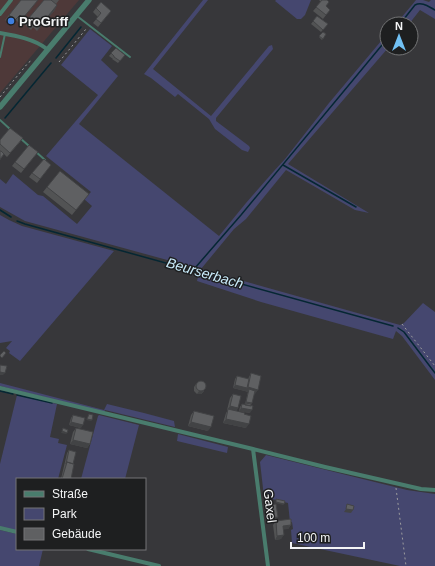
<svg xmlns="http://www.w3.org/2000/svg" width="435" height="566" font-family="Arial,sans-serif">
  <rect width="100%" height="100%" fill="#37373a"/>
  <!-- industrial -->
  <path fill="#4e3939" d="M0,0H79L0,93Z"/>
  <!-- green -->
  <path fill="#45476f" d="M203,0H208L153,69L211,116L269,46L272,45L273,49L216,118V121L249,146L250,148L248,152L242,150L215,129L209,119L178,94L175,97L151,78L144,74Z
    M276,0H311L305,15L301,19H297L275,1Z
    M416,0H423L429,2L431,0H435V19L420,10L409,24H396Z
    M90,29L112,46L101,60L118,76L79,124L219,236L246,203L274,171L285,159L329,103L387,34V48H388L288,164L369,213L355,210L286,170L246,219L234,229L201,269L400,325L404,323L423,303L435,312V380L402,336L396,331L393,339L261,302L197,281L200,269L25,221L0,207V179L6,184L13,174L38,195L43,196L77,224L92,206L84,199L91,192L46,156L98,95L61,65Z
    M0,215L9,220L22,226L114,251L20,361L9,353L10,351L6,348L12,341L0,343Z
    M0,383L104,410L107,404L144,413L174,421L175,427L105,410L104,412L0,386Z
    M17,395L57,404L50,437L59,439L58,443L67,445L58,479H17V531L0,527V464Z
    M99,415L139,425L125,479H81L98,416Z
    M178,434L228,447L227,453L177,441Z
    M266,455L407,490L435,494V566H400L292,543L291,530L293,529L292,522H290L288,503L264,497L260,462Z
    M0,530L17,534V549H43L39,566H0Z"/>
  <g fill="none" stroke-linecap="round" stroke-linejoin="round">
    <!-- stream -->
    <path stroke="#052733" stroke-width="1.5" d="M400,24L415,5C422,1 429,7 435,10
      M56,58L81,27
      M5,118L51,63
      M283,165L356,207
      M0,210L11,217
      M17,221L25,224L393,326
      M192,270L195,268L241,215L387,39
      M398,328L404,332L407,336L435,373
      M0,391L13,394
      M17,395L52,403"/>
    <!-- path -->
    <path stroke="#9d9d9f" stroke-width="1" stroke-dasharray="2 3" stroke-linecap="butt" d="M59,62L86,29
      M0,97L28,63L32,60
      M402,324L435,366
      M396,488L406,566"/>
    <!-- service -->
    <path stroke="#497c6d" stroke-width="2" d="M77,16L130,57
      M0,57L5,34
      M0,120L11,130
      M20,138L29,146
      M35,151L45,160"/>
    <!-- minor -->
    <path stroke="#497c6d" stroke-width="4" d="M0,14L11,0
      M0,33C17,36 34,39 47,49
      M0,388L253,449L325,467L421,489L435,490
      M253,449L268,566
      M0,528L17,532
      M88,549L159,566"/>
    <!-- tertiary -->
    <path stroke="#497c6d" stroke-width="5.5" d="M0,107L89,0"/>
  </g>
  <!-- wall -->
  <path fill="#525354" d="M44,0H59L56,4L57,5L54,11L37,31L33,27L31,30L24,24Z
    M319,0H327L326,6L330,10L323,19L313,11L321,2Z
    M35,4L19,23L16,20L12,26L5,20L9,15Z
    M96,8L111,11L98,27L93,23L98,17L93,12Z
    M317,16L328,24L321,32L311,24Z
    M323,32L326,34L322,40L319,37Z
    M116,48L125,55L118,63L112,59H113L109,56Z
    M0,140L20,142L7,157L4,154L0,160Z
    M38,152L21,173L12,166L15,162Z
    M48,169L37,183L29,177L32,173Z
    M47,187L89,194L72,215L43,192Z
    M251,373L255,394H254L252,403L251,404L250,413L239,411L240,407L242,404H245L248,392L245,391L233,388L235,379L237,376L248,379Z
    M196,384L204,391L201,394H197L194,391V387Z
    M233,394L238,408L236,411L244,414L246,428L223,423L226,413L228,410H227L230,398Z
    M194,411L208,431L188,426L191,415Z
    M73,415L81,428L69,425L71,418Z
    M76,428L90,444L87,448L70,444L73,432Z
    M69,450L73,464L71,479H61L67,453Z
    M267,502L272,505L276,520L269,521L266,503Z
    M276,521L291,525L288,529H284L281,539L275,540L273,525Z"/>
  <!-- shaded-wall -->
  <path fill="#424345" d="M57,5L54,11L37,31L41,25Z
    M0,372L5,373L3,375H0Z
    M235,385L247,388L245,391L233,388Z
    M248,387L258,390L255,394L249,392V389L248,392L245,391Z
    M206,388L201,394H197L199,391Z
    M230,406L238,408L236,412L228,409L227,410Z
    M241,408L252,410L250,413L239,411Z
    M87,419L92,420L91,421L86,420Z
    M226,419L249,424L246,428L223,423Z
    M71,422L83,425L81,428L69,425Z
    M191,422L211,427L208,431L188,426Z
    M62,431L67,433L66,434L61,433Z
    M73,440L90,444L87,448L70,444Z
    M276,502L284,504L283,505L275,503Z
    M346,509L353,510L351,513L344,512Z
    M278,517L276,520L269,521L270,518Z
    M291,525L288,529L280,530L283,526Z
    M284,535L281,539L275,540L277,536Z"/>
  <!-- building -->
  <path fill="#5f6062" stroke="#424345" d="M21,0H38L23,18L20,15L15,20L9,15Z
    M44,0H51L57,5L41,25L37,22L35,25L28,19Z
    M322,0H327L329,2L326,6L330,10L326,15L316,7Z
    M101,2L111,11L101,23L96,19L101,13L96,8Z
    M317,16L328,24L323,30L313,21Z
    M323,32L326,34L323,39L319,36Z
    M116,48L125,55L120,61L114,57V56L111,53Z
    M10,128L23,138L10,153L0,144V140Z
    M29,145L38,152L24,169L15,162Z
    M0,151H1L4,154L0,159Z
    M44,159L51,165L40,179L32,173Z
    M60,171L89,194L76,210L47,187Z
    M4,351L6,353L2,358L0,356V355Z
    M0,365L7,366L5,373L0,372Z
    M251,373L261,376L258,390L248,387Z
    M237,376L249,379L247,388L235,385Z
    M196 386a5 5 0 1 1 10 0a5 5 0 1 1-10 0Z
    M249,389L255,391L252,403L246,402Z
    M233,394L241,396L238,408L230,406Z
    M245,403L251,404V406L245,405Z
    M242,404L253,406L252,410L241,408Z
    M228,409L245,413L244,414L251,416L249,424L226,419Z
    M194,411L214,416L211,427L191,422Z
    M89,414L93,415L92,420L87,419Z
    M73,415L85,418L83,425L71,422Z
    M63,428L68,430L67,433L62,431Z
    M76,428L93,432L90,444L73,440Z
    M69,450L76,452L73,464L67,462L66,464Z
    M67,462L74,464L71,479H62Z
    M276,499L285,501L284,504L276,502Z
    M271,501L272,505H269L268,506L267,502Z
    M276,504L278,517L270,518L269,505Z
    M347,504L354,506L353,510L346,509Z
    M291,519V525L283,526L284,535L277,536L276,521Z"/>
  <!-- markers -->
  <circle fill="#3f7fe0" stroke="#1e1f20" stroke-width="1.5" cx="11" cy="21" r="4"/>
  <g text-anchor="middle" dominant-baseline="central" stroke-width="3" stroke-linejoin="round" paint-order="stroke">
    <!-- poi labels -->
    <g font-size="13" font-weight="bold" fill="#f4f5f6" stroke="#1e1f20" text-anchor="start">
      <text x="19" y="21">ProGriff</text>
    </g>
    <!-- street labels -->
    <g font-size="13" fill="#f4f5f6" stroke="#1e1f20">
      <text transform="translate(270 506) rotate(83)">Gaxel</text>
    </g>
    <!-- water labels -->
    <g font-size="14" font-style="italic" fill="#c8eaf9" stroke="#1e1f20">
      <text transform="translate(205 273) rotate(16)">Beurserbach</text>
    </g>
  </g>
  <!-- legend -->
  <rect x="16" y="478" width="130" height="72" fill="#1e1f20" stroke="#747576"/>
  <rect x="24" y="491" width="20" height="6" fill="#497c6d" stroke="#747576"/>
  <text x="52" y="498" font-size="12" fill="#f4f5f6">Straße</text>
  <rect x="24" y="508" width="20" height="12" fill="#45476f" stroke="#747576"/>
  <text x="52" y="518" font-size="12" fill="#f4f5f6">Park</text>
  <rect x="24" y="528" width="20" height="12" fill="#5f6062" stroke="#747576"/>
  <text x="52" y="538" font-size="12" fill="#f4f5f6">Gebäude</text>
  <!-- north arrow -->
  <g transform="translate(399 36)"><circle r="19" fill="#1e1f20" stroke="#747576"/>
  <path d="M0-3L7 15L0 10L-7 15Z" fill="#71c1f4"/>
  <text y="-6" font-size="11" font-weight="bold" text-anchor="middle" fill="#f4f5f6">N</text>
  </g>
  <!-- scale -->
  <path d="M291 542v6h73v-6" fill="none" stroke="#f4f5f6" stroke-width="2"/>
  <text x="297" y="542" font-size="12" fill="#f4f5f6" stroke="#1e1f20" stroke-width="3" paint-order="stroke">100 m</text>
</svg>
